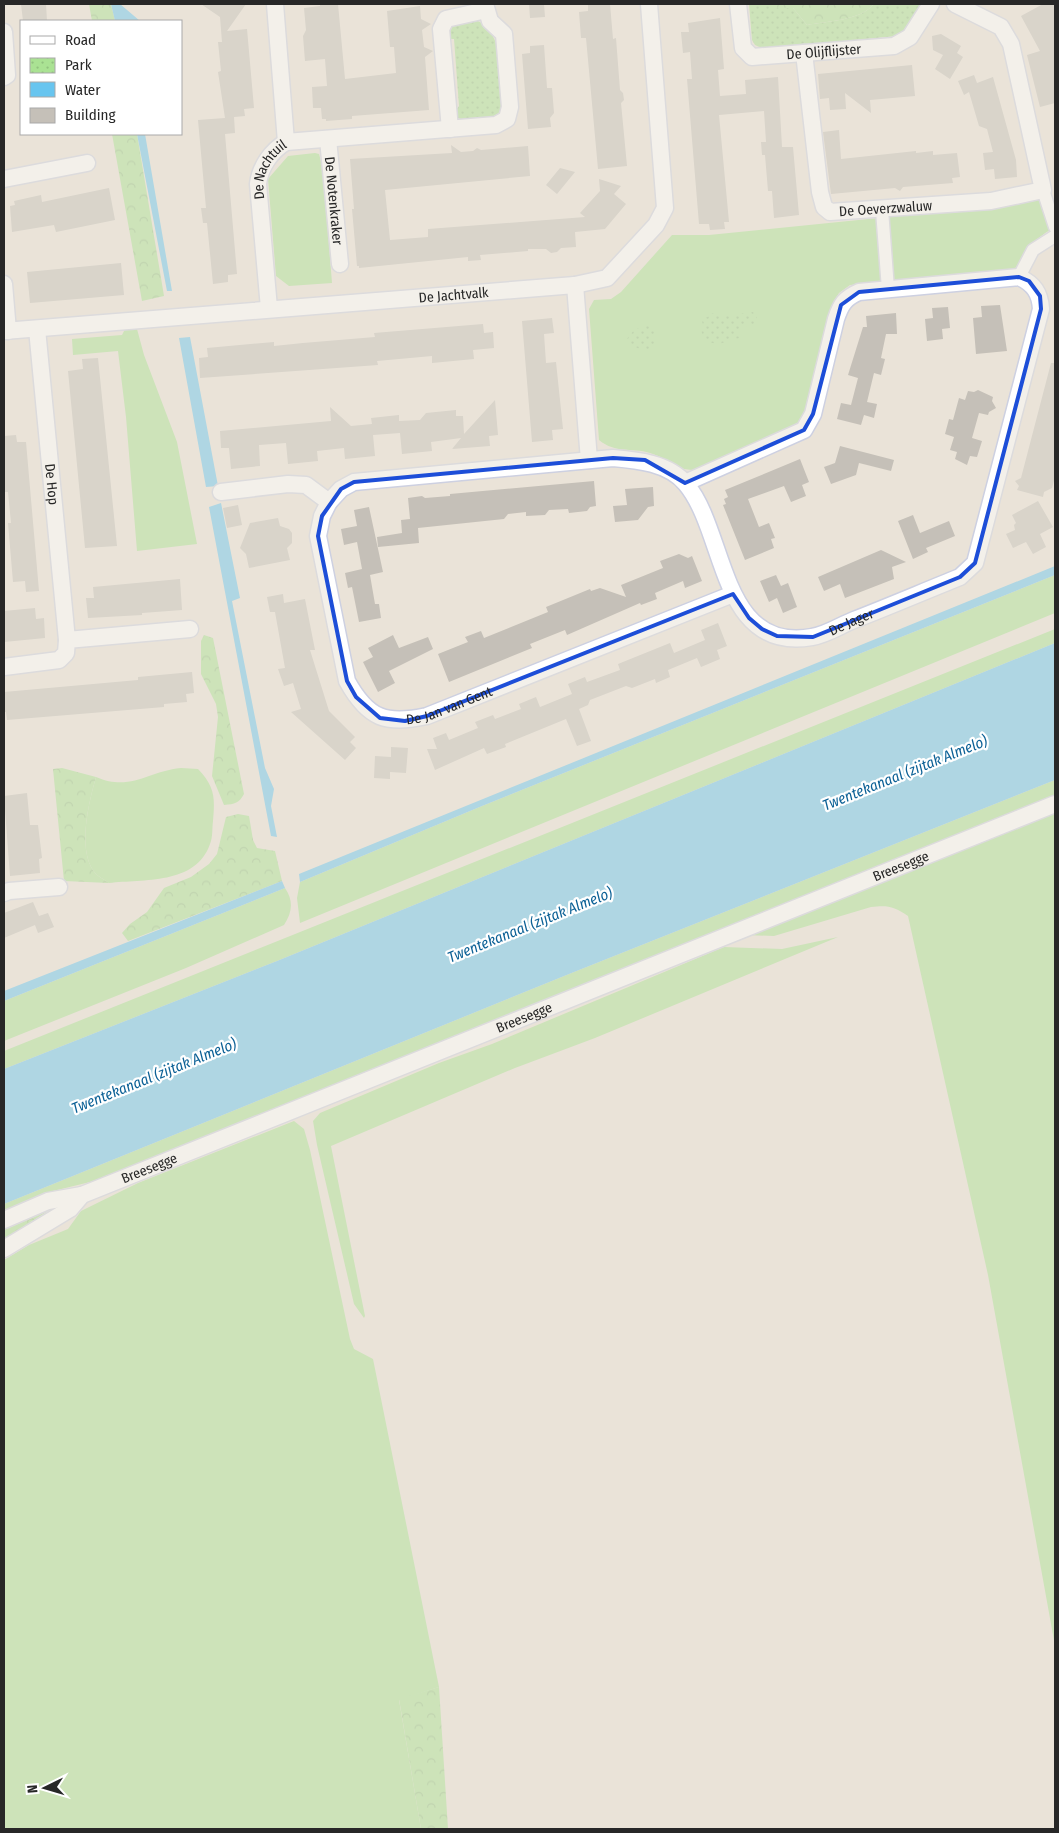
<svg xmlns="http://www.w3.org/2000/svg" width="1059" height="1833" font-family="'Fira Sans Condensed',sans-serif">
  <defs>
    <pattern id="forest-crowns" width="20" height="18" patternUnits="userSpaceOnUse" patternTransform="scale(1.25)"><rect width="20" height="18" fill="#aae293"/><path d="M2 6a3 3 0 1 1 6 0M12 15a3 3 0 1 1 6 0" fill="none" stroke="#92c27f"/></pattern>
    <pattern id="park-dots" width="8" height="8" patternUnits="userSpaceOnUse" patternTransform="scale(1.25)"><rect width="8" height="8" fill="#aae293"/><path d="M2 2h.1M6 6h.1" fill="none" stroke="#92c27f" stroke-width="1.8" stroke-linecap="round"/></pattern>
  </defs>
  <rect width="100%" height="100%" fill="#eae3d8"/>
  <!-- grass -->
  <path fill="#aae293" d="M315,153L319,154L323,169L332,283L289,286L276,276L268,179L288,156Z
    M1039,196L1050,230C1033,240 1026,251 1017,269L850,285L839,293L833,303L804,416L795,427L697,470C670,470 671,459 650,453C631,447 616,454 599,440L589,309L594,300L611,299L621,292L672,235H709L997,206Z
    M125,329H137L144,355L177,442L197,544L137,551L126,417L118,351L73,355L72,339L122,335Z
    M1055,575V613L300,923L297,898L300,882L482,806Z
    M1055,629V643L277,961L4,1069V1051Z
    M181,768L198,769C215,787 215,797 213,821C212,828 213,837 210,844C196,885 143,879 109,883C105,880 99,877 96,874C76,852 89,802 96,777C131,792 148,771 181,768Z
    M1055,780V795L123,1174L53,1191L4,1214V1204L574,972Z
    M1055,810V1646L988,1275L908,916C894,906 887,905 871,907L774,936L746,935Z
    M285,888C294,901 292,913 284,925L186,968L4,1041V1001Z
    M838,937L595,1038L515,1068L331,1146L365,1316L364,1318L354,1304L317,1145L313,1121L320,1113L439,1063L492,1044L724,947L782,949Z
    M294,1121L304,1129L310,1150L350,1339L354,1349L373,1359L439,1687L399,1700L421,1829H4V1260L29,1245L68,1229L81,1211L138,1183Z"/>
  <!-- forest -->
  <path fill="url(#forest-crowns)" d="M89,4H111L115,21H92Z
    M772,4H874C860,21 827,21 807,25L793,8H772Z
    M112,134H137L164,296L142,301Z
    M204,635L213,638L244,794C239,803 235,804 224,805L212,776L218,717L216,704L201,674V641Z
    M62,768L96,777C89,802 76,852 96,874C99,877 105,880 109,883L64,881L53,769Z
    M238,814L249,816L253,840L257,848L275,851L282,881L128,941L122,933L130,924L147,912L164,888L191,877L209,864L217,854L226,817Z
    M48,1211L4,1240V1230Z
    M439,1687L448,1829H421L399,1699Z"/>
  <!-- park -->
  <path fill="url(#park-dots)" d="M749,4H772V8H793L807,25C827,21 860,21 874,4H922L904,30L897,36L764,49L755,45L752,40Z
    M476,20C506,33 500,80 502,108C494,124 471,123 455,117V112L459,106L454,39H447L450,26Z
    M753,312L757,317L755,325L740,327L739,338L719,344L706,342L701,331L704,328L701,318L708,317L707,314L717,313L722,316Z
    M650,324L654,326L656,351H644L629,344L627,339L634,330Z"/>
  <!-- water -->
  <path fill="#68c5ef" d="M111,4H120L140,21H115Z
    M137,134H145L172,291H167Z
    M190,337L218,486L206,487L179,338Z
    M221,503L240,598L232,601L265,768L274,789L271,806L277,837L271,836L209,507Z
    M1055,566V575L482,806L300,882L299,874Z
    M1055,643V780L574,972L4,1204V1069L277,961Z
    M282,881L285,888L4,1001V991Z"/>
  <!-- building -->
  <path fill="#c5c0b8" d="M21,4H46L47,21H23Z
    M201,4H246L227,31L247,29L254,108L244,109L245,116L234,117L235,133L225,134L237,274L228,275V282L213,284L207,223H203L201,208H206L198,120L225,118L218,72L221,71L218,42H222L220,17Z
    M320,4H338L345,79L396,73L394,47H390L387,11L420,6L421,19L431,24L422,30L424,47L433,51L425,57L429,110L352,116V119L326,121V119H322L321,108H313L312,87L327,86L325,59L305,61L303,36L306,30L304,8L320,6Z
    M529,4H544L545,17L530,18Z
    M588,4H610L613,39L616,38L620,90L623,93L624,100L621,103L627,166L598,169L586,38H581L579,12L588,11Z
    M1043,4H1055V103L1040,107L1027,55L1040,51L1021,16Z
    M720,18L724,69L718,70L720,96L746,94L745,80L778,77L782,147H793L799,215L774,218L772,191H768L765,155H762L761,142H766L764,111L719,115L729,222H724L725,229L710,230L709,224H699L687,79H692L690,52L683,53L681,32H689L688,23Z
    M941,34L961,46L957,53L963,57L950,79L935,69L943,55L933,50L932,36Z
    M544,45L547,88H552L554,113L550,118L551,127L528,129L522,54L530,53V46Z
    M912,65L915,96L870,100L871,113L845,93L846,109L830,110L829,98L820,99L818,74Z
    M974,75L977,83L993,77L1016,160L1017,177L995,179L994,169L985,170L983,153L993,152L987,129L979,126L969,92L964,95L958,81Z
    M839,130L841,159L916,151V153L933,151V155L957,153L960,177L952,178L953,183L903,187L900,191L895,188L831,194L823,132Z
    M451,145L461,152L473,151L477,148L481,150L528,146L530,176L385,190L390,240L428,237V229L585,217L580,213L600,191L599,179L621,186L614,194L626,204L605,229L575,232L576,247L561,248L557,252L551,253L546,249H528V251L480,255L481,260L468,261V257L359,268V266H357L352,209H354L350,159L452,153Z
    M560,168L575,172L557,194L546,185Z
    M109,188L115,220L56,232L54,225L12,232L10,206L15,205L14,201L41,195L42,202Z
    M121,263L124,295L30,303L27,272Z
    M1000,305L1007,351L976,354L973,318L982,317L981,306Z
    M948,307L950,328L942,329L943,339L927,341L925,319L933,318L932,308Z
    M896,313L897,334H886L881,358L885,359L881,375L874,373L867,402L877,404L874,418L864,415L861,425L837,419L841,403L851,405L858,378L848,375L863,327H867L866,316Z
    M552,318L554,333L544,334L546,363L556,362L563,429L552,430L553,440L532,442L522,321Z
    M483,324L484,333L493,332L494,348L473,350L474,359L432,363V356L377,361L378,365L200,378L199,358L208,357L207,348L274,342V346L303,343L375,337L374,333Z
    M98,358L117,546L85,548L68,371L83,369L82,359Z
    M1051,363H1055V477L1052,488L1044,492L1043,497L1017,490L1019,486L1015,481L1021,478Z
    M978,390L993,397L992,401L996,408L989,412L988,415L979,413L972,438L982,441L977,457L970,456L967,465L955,459L957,452L950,450L954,437L945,434L949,419L953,420L959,398L965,400L968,391L974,392Z
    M495,400L498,435L489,436L490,446L452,449L461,438L431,442L432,451L402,454L400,433L373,435L375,456L345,459L344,448L317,451L318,461L288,464L286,443L259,445L260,466L231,469L229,448H221L220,431L331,421L330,407L351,426L372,424L371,418L399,415V421L420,420L426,413L456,410V416H463L464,434Z
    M16,435L17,442H26L39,591L26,592L25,581L13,582L8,523H11L8,492H4V436Z
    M840,446L894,460L891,471L859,463L856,475L831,484L824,467L835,463Z
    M800,459L809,482L802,485L806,496L791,502L784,486L748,499L759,527L769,523L775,538L771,539L774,548L745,560L723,505L726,504L724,499L728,497L725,490Z
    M594,481L596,506L590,507L587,511L569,513L568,509L549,510L545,515L526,516V512L508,514L504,519L418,528L419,543L378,547L377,537L402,533L401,520L410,519L408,498L422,496L425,498L450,496V494Z
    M653,487L654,506L648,507L638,520L615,522L613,506L627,505L625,489Z
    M1038,501L1053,527L1040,534L1046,547L1033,554L1026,542L1013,548L1006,534L1015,530L1014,525L1016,523L1012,515Z
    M238,505L242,525L227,528L223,508Z
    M369,507L383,572L370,575L375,604H379L381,618L359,622L352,587L348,588L345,573L362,569L357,542L344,545L341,529L357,526L354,510Z
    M913,515L920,533L949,521L955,536L926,548L928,552L913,559L898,521Z
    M278,518L280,526L289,529L292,533V543L287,548L290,560L249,568L246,554L240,548L250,523Z
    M881,550L906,562L892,567L894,579L845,598L840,584L824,591L818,577Z
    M679,554L688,558L692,556L702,581L685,588L683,581L655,593L657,599L641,605L640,603L567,635L565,630L530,644L532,648L449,682L438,654L468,642L465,637L481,631L484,638L548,612L546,607L590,589L591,591L600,588L626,597L621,585L663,568L660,561Z
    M776,575L781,586L788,583L797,607L783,613L777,598L769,602L760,581Z
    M180,579L182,610L142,613V615L88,618L86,598H94L93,587Z
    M283,594L284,603L305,599L315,650H310L329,711L355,737L350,742L356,748L345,760L291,712L301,709L293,683L284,686L278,669L285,668L275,612H270L267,597Z
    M35,608L36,619L44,618L45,638L4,642V611Z
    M718,623L727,646L717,650L720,659L701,667L697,658L668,670L670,677L656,683L655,679L632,688L626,686L590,700L588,705L579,709L591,741L577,746L566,719L505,744L506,747L487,754L484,748L435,770L427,749H437L433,738L446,733L449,740L478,728L475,722L493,715L495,719L521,709L519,704L536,697L540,707L572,694L568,684L585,677L587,682L620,670L618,664L670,643L674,653L705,640L701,630Z
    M393,635L399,648L428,637L433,649L389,671L395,683L378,692L363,662L373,657L368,648Z
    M192,672L194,693L186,694L187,702L164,704V707L7,720L6,712H4V692L138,680V677Z
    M391,747L408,748L406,773L390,772V779L374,778L375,756L391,757Z
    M27,793L30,825H38L42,858L39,859L40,873L10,876L4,796Z
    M33,902L39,916L48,913L54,927L38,933L35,925L4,938V913Z"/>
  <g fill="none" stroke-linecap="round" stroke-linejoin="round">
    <defs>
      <path id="pedestrian" d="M1043,190L1055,227
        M882,210L888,289
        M1019,277L1033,250L1055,236"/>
      <g id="minor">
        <path d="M275,4L286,142"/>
        <path id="s1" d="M738,4L743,48L752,57L894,46L910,37L931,4"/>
        <path d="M4,32L7,75L4,77"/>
        <path id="s2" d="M804,53L820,192L824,207L830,212L991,201L1043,190L1011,44L1001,27L955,4"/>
        <path d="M450,129L441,29L446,19L486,10"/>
        <path id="s3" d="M328,139L340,264"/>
        <path d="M4,179L87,163"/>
        <path d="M4,284L8,331"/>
        <path d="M575,285L589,460"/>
        <path id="s4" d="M269,308L258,184C260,167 271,151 286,142L496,125L507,119L510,107L504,34L490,21L485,4"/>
        <path id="s5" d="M37,329L67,640"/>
        <path id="s6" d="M4,331L575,285L607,278L656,225L665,208L649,4"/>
        <path id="s7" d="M221,492L288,484L306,485L329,502L341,489L354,482L613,458C637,460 669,463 686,484C727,533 719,653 812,637C826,635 841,625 854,620C890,606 925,591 960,577L975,563L1041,309C1040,293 1034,284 1019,277L859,292C845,298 841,304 836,319L813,414L804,430L685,483"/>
        <path id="s8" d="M329,502L322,516L318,536L347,681C368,719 386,725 427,716L733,594"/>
        <path d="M4,667L59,660L66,653L67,640L190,629"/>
        <path d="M4,893L9,891L59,887"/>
        <path d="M4,1220L48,1201L82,1195"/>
        <path id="s9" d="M4,1249L70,1209L82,1195L1055,804"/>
      </g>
    </defs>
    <!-- pedestrian casing -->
    <use href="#pedestrian" stroke="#cdd0e1" stroke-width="15"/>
    <!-- minor casing -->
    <use href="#minor" stroke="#cdd0e1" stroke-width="19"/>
    <!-- pedestrian -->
    <use href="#pedestrian" stroke="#fff" stroke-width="12"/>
    <!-- minor -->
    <use href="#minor" stroke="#fff" stroke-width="16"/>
  </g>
  <!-- marked area -->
  <path d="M0 0H1059V1833H0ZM1019,277L1029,281L1040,296L1041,309L975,563L960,577L813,637L777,636L762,629L749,618L733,594L427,716L405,721L380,718L356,697L347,681L318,536L322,516L341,489L354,482L613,458L645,460L685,483L804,430L813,414L841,305L859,292Z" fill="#eae3d8" fill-opacity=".55" fill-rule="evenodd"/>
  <path fill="none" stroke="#1d4ed8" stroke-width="4" stroke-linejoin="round" d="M1019,277L1029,281L1040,296L1041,309L975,563L960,577L813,637L777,636L762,629L749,618L733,594L427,716L405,721L380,718L356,697L347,681L318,536L322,516L341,489L354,482L613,458L645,460L685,483L804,430L813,414L841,305L859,292Z"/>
  <g text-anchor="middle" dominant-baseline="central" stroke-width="4.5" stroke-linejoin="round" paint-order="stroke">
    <!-- street labels -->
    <g font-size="14" fill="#272727" stroke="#fff">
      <text stroke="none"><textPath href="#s1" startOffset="129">De Olijflijster</textPath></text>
      <text stroke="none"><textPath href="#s4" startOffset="142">De Nachtuil</textPath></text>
      <text stroke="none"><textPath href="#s3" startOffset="62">De Notenkraker</textPath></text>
      <text stroke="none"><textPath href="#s2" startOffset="219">De Oeverzwaluw</textPath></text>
      <text stroke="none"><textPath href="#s6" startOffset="451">De Jachtvalk</textPath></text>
      <text stroke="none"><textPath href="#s5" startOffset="156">De Hop</textPath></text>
      <text stroke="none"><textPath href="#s7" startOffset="746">De Jager</textPath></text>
      <text stroke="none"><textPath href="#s8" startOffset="305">De Jan van Gent</textPath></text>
      <text stroke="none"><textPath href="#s9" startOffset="978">Breesegge</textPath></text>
      <text stroke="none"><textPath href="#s9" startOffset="572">Breesegge</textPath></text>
      <text stroke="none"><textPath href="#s9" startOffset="168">Breesegge</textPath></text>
    </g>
    <!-- water labels -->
    <g font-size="15" font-style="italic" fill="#0c6196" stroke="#fff">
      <text transform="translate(905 773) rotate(-22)">Twentekanaal (zijtak Almelo)</text>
      <text transform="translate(530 925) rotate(-22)">Twentekanaal (zijtak Almelo)</text>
      <text transform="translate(154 1076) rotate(-22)">Twentekanaal (zijtak Almelo)</text>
    </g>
  </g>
  <!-- border -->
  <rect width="1059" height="1833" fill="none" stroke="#272727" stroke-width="10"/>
  <!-- legend -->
  <rect x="20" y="20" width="162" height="115" fill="#ffffff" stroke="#a9a9a9"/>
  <rect x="30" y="36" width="25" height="8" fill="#ffffff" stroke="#a9a9a9"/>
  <text x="65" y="45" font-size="15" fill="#272727">Road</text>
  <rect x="30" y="58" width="25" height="15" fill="url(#park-dots)" stroke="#a9a9a9"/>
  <text x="65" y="70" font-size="15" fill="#272727">Park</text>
  <rect x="30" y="82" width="25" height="15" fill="#68c5ef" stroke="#a9a9a9"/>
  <text x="65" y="95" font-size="15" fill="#272727">Water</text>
  <rect x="30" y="108" width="25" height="15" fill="#c5c0b8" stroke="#a9a9a9"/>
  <text x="65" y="120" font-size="15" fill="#272727">Building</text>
  <!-- north arrow -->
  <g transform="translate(45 1788) rotate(265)" stroke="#ffffff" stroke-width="4" paint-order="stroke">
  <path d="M0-4L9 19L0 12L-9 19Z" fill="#272727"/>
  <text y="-8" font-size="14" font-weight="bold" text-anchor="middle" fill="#272727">N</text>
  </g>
</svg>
